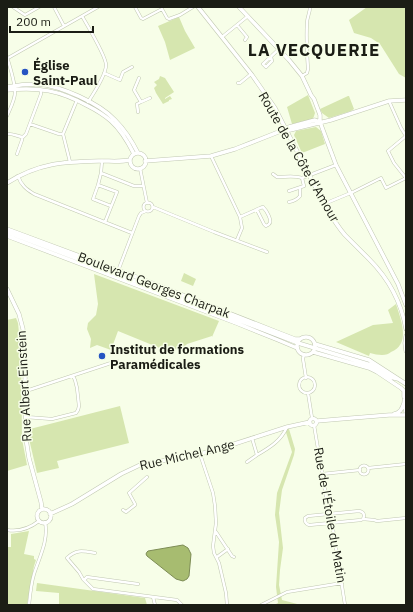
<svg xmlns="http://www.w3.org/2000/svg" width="413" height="612" font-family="'IBM Plex Sans',sans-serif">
  <rect width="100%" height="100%" fill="#f7fee8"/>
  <!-- green -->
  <path fill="#d6e6af" d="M367,7H406V78L399,74L380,44L371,38L354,33L349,20Z
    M179,17L185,31L195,48L170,60L165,42L158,26Z
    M160,76L165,78L174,92L165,98V99L170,96L172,99L169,100V101L163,104L156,93L154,88L157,85L154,82L159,79Z
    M308,95L315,113L313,119L292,124L287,107Z
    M348,96H349L354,109L351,111L329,118L322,113L320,109Z
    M316,127L321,131L325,144L302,153L294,135L296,131Z
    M184,273L196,279L193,286L181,281Z
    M94,274L219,321L212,337V336L187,344L184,347L167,351L118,331L111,350L97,345L90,348L91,339L87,329L88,323L96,315L98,304Z
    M396,304C401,320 411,344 391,352C389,354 386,355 382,355C378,355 374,354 370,353L369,356L336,342L373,325L393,323L388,310Z
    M16,318L18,323L21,353L22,439L27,465L7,471V320Z
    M120,406L129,443L57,461L59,468L37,473L30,443V429Z
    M285,429H289L295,449L294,455L282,490L279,513L283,548L280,570L279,585L282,600L301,605H274L278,603L276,587L279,542L275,515L277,493L292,452Z
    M29,531L24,554L34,556V559L36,560L34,566L27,605H7V547H11V534Z
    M37,583L145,598L147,605H59V593L36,591Z"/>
  <!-- water -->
  <path fill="#a7bc70" stroke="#7d8c55" d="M183,545L188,548L191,554L189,576L187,579L183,581L176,579L147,556L146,554L147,552L148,551Z"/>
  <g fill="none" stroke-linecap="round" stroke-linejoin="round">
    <defs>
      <path id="street" d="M13,7L25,15L39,7
        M54,7L64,26
        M135,7L141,18L143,19L162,9L167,18L169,19L180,15L193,7
        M82,16C87,25 106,56 106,65C106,75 94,93 88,102
        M237,25L247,37L245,40
        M222,37L248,16
        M271,57L272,61L266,67L263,64L279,49
        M8,58L98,7
        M104,73L120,80L123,72L132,67
        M302,76L307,73L308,69C307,54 306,38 307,23C307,17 310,13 310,7
        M238,83H240L251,74
        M389,101L401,128L406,136
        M141,102L150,98
        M138,112L137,104L141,102L134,90L139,78
        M7,116C10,109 15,100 15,92C15,82 10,67 7,57
        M30,124L59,134H63
        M7,134C13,133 18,137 23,137L26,134L41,94V90
        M406,136L388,151L394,163L406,178
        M17,154L22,140V137
        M211,156L240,217L242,228L237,240
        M102,161L101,173L134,186H143
        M70,162L63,134L77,100
        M140,168L147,203
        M101,173L98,185L117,192L105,222
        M273,174L277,177C286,177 294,175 302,178L336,165
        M18,176C21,185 26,189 34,194L132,233
        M98,185L93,199L111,206
        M289,191L304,186L302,178
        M289,202C294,201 297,200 300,196V188
        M143.5 207a4.5 4.5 0 1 1 9 0a4.5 4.5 0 1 1-9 0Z
        M324,204L353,192L381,178L386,188L406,178
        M153,207L214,232L267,252
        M240,217L260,208L263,207C266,210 273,221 269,224C269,225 267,225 266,226L264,224L257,210
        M118,271L139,216L141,213L146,211
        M304,354L303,359L306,378
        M299 385a8 8 0 1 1 16 0a8 8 0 1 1-16 0Z
        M25,390H29L117,361
        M308,393L312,418
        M26,417L52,419L76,413L78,410L79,406L77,388L75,380L73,376
        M314,425L329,514L332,523L345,605
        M200,454L213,493L215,506L216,523L213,546L214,553L219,563L226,593L227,605
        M257,455C269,448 281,441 287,427
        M247,462L257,455L252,438
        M359.5 470a4.5 4.5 0 1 1 9 0a4.5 4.5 0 1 1-9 0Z
        M368,468L406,464
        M322,474L360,470
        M123,510L126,512L135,505V504L129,493L147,477
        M359,511C364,512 365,515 363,519L361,520L309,525C306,524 304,521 305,518L308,516Z
        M363,519L374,520L377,521L406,518
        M7,530C19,532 30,528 39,521
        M216,532L232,556L234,557
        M95,553C83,551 76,549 67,558L79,572L83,579L93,589L177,600L182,605
        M217,557L228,549
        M84,580L87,577L138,584
        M153,597L155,605
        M29,605C30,595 31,584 34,574C39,558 49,540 45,522
        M261,605L287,592L342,583"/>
      <path id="secondary" d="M198,7L252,75L275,108L324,204C330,214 337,226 345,235C353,243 361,251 369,259C389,279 401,301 406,329
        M239,7L289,60L302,76L311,95L314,99L320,115V122L336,165L398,284L406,305
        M7,87C17,85 28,84 38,84C61,86 99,103 115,120C125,130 132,141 138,153
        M7,90C39,87 59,90 88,106C96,110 104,115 111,121C121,130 128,142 134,154
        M286,129L290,130L331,120L389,101L406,100
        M130 161a8 8 0 1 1 16 0a8 8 0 1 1-16 0Z
        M145,161L211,156L235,149L286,129L289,127L315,120L320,122
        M7,183C40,162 65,162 102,161C111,161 121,162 130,160
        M7,229L147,281L277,332L295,339H300
        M7,232L298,343L371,365L390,377L398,379
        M7,236L236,323L278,340L297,348
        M7,289L19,314L23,329L25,373L26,439L29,458L41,502L42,509
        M406,336L405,343L406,351
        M297 346a9 9 0 1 1 18 0a9 9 0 1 1-18 0Z
        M315,344L369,360L406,384
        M313,352L369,368L377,372L401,388L404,391V397
        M405,395L404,403L406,412
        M394,414C400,413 402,409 404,403
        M309.5 422a3.5 3.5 0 1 1 7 0a3.5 3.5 0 1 1-7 0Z
        M317,421L352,418L389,415H406
        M37 516a7 7 0 1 1 14 0a7 7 0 1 1-14 0Z
        M50,514L72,504L121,474L140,465L200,454L228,446L287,427L310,422"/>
    </defs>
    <!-- street casing -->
    <use href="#street" stroke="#c1c8b2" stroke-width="3.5"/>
    <!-- secondary casing -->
    <use href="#secondary" stroke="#c1c8b2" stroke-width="4.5"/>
    <!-- street -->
    <use href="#street" stroke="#fff" stroke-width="2.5"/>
    <!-- secondary -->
    <use href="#secondary" stroke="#fff" stroke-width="3.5"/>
  </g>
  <!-- markers -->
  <g fill="#2654c2" stroke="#f7fee8" stroke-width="1.5">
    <circle cx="25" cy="72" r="4"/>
    <circle cx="102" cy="356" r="4"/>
  </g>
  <g text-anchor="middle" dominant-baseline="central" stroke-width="3" stroke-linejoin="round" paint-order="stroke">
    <!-- poi labels -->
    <g font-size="13" font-weight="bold" fill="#1b1d15" stroke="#f7fee8" text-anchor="start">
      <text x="33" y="65">Église<tspan x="33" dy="15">Saint-Paul</tspan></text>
      <text x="110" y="349">Institut de formations<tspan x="110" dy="15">Paramédicales</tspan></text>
    </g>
    <!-- street labels -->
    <g font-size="13" fill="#1b1d15" stroke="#f7fee8">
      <text transform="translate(299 157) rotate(60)">Route de la Côte d'Amour</text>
      <text transform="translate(154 285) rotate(21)">Boulevard Georges Charpak</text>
      <text transform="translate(24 386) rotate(-93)">Rue Albert Einstein</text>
      <text transform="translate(187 455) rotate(-13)">Rue Michel Ange</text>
      <text transform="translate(330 515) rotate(80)">Rue de l'Étoile du Matin</text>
    </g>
    <!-- district labels -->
    <g font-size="17" font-weight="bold" letter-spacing="1" fill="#1b1d15" stroke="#f7fee8">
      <text x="314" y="50">LA VECQUERIE</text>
    </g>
  </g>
  <!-- border -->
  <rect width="413" height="612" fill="none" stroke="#1b1d15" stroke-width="16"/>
  <!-- scale -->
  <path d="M10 26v6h83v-6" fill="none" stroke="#1b1d15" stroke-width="2"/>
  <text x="16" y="26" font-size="12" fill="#1b1d15" stroke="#f7fee8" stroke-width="3" paint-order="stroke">200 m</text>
</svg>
